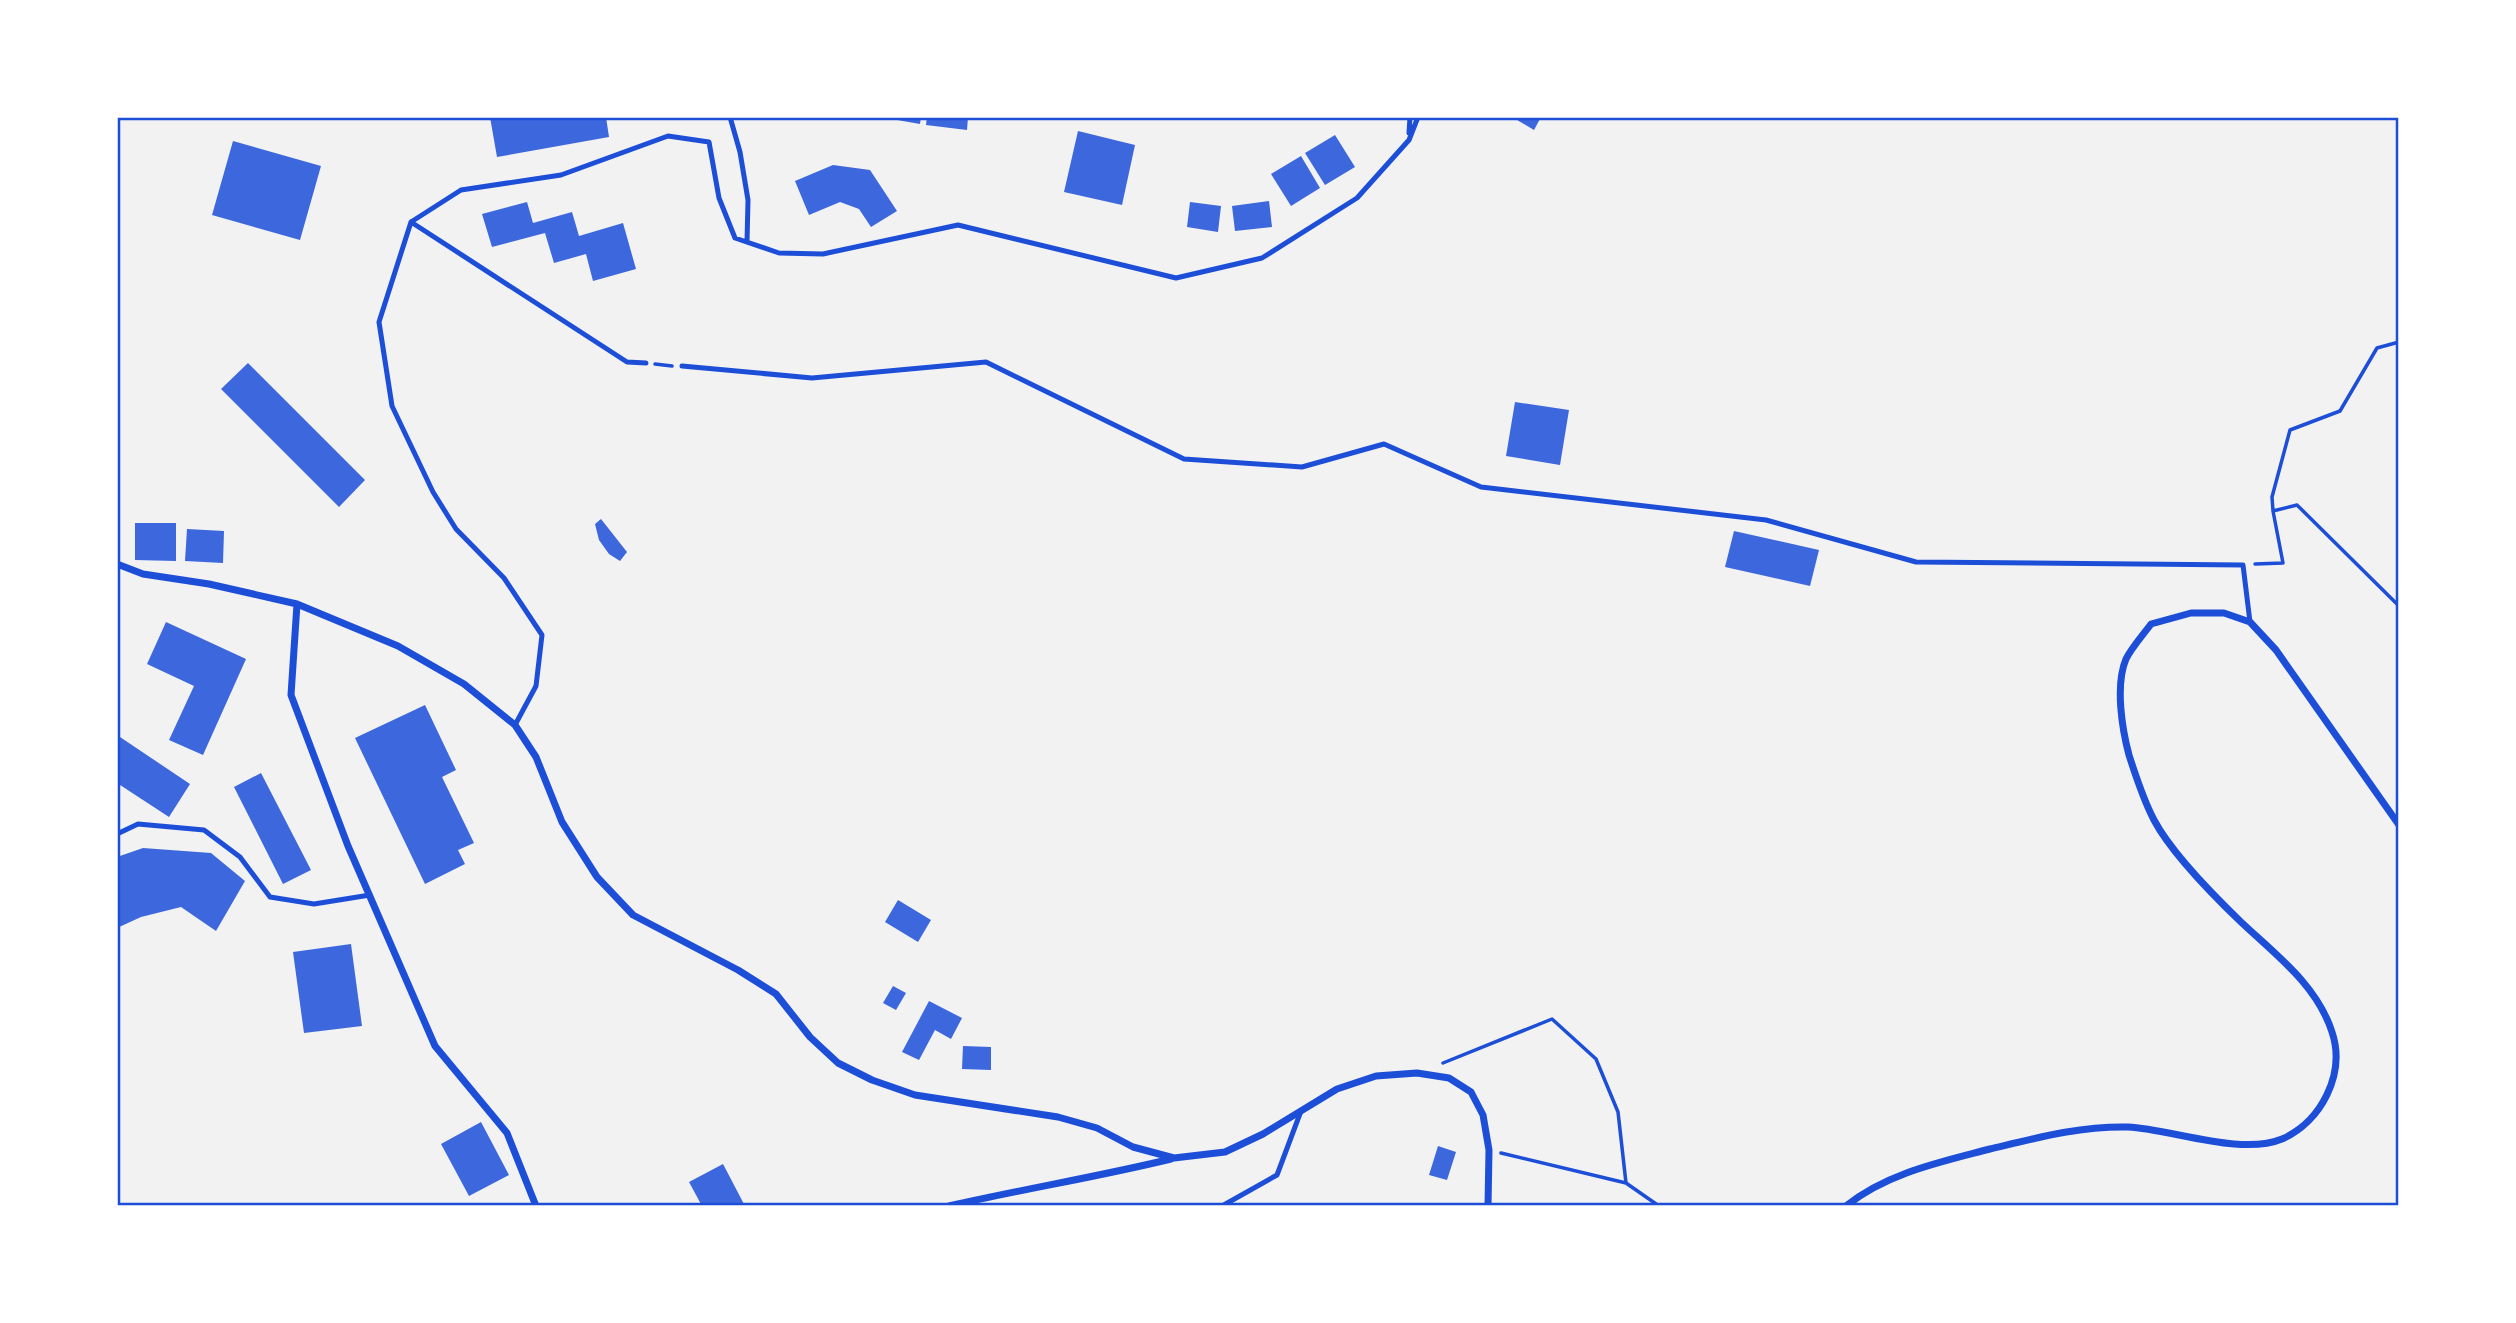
<svg xmlns="http://www.w3.org/2000/svg" width="2516" height="1323" font-family="'Fira Sans Condensed',sans-serif">
  <rect width="100%" height="100%" fill="#f2f2f2"/>
  <!-- building -->
  <path fill="#3d67dc" d="M490,117H606L609,137L497,157Z
    M880,117H921L920,124Z
    M927,117H968L967,130L926,125Z
    M1512,117H1541L1534,130Z
    M1078,131L1135,145L1122,205L1064,192Z
    M1335,135L1355,167L1325,185L1305,153Z
    M233,141L321,166L300,240L212,215Z
    M1301,156L1320,188L1291,206L1271,174Z
    M833,165L870,170L897,211L871,227L859,209L840,202L809,215L795,181Z
    M1269,201L1272,227L1235,231L1232,206Z
    M527,202L533,223L572,212L579,236L623,223L636,269L593,281L586,254L554,263L545,233L492,247L482,214Z
    M1190,202L1221,206L1218,232L1187,227Z
    M248,363L365,480L339,507L221,389Z
    M1515,402L1569,410L1560,465L1506,456Z
    M601,519L627,552L620,561L609,554L599,540L595,524Z
    M135,523H176V561L135,560Z
    M187,529L224,531L223,563L185,561Z
    M1734,531L1819,550L1810,586L1725,567Z
    M166,622L246,659L203,755L169,740L194,686L147,664Z
    M425,705L456,770L442,777L474,843L458,850L465,864L425,884L355,738Z
    M117,735L190,784L169,817L117,783Z
    M261,773L311,870L283,884L234,787Z
    M143,848L211,853L245,881L216,931L181,907L141,917L117,928V857Z
    M898,900L931,920L918,942L885,922Z
    M351,944L362,1026L304,1033L293,952Z
    M893,986L906,993L896,1010L883,1003Z
    M929,1001L962,1018L951,1039L935,1030L919,1060L902,1052Z
    M963,1046L991,1047V1070L962,1069Z
    M481,1122L509,1175L469,1196L441,1144Z
    M1438,1146L1456,1152L1447,1180L1429,1175Z
    M723,1164L745,1206H702L689,1182Z"/>
  <g fill="none" stroke-linecap="round" stroke-linejoin="round">
    <!-- path -->
    <path stroke="#1d4ed8" stroke-width="3.5" d="M655,364L672,366
      M2273,511L2272,497L2290,430L2340,411L2377,348L2399,342
      M2255,564L2283,563L2273,511L2297,505L2399,606
      M1443,1063L1552,1019L1596,1059L1618,1112L1626,1183
      M1501,1153L1626,1183L1659,1206"/>
    <!-- service -->
    <path stroke="#1d4ed8" stroke-width="5" d="M730,117L740,152L748,200L747,242
      M1409,133L1410,117
      M411,222L627,362L646,363
      M682,366L812,378L986,362L1184,459L1302,467L1384,444L1481,487L1766,520L1916,562L2243,565L2250,622
      M515,725L536,686L542,635L504,578L456,529L433,492L392,406L379,322L411,222L461,190L561,175L668,136L709,142L719,198L735,238L779,253L823,254L958,225L1176,278L1262,258L1357,198L1409,140L1418,117
      M117,834L138,824L204,830L240,857L270,897L314,904L370,895
      M1222,1206L1277,1175L1301,1111"/>
    <!-- minor -->
    <path stroke="#1d4ed8" stroke-width="7" d="M117,564L143,574L209,584L297,604L398,646L464,684L515,725L536,757L562,822L597,877L633,915L738,970L776,994L810,1037L838,1063L872,1080L915,1095L1058,1117L1097,1128L1133,1147L1174,1158L1225,1152L1263,1134L1337,1089L1376,1076L1417,1073L1449,1078L1471,1092L1483,1115L1489,1150L1488,1206
      M297,604L291,695L348,846L435,1046L507,1133L536,1206
      M949,1206C1023,1189 1097,1177 1171,1159
      M1846,1206C1887,1173 1941,1162 1990,1149C2036,1138 2080,1126 2128,1127C2171,1129 2241,1156 2282,1139C2321,1122 2346,1074 2332,1032C2317,985 2276,955 2241,922C2213,895 2172,854 2154,820C2143,799 2136,777 2129,755C2122,729 2115,685 2126,659C2132,647 2143,635 2151,624L2191,613H2224L2250,622L2276,650L2399,825"/>
  </g>
  <!-- border -->
  <rect width="2516" height="1323" fill="none" stroke="#ffffff" stroke-width="238"/>
  <rect x="119" y="119" width="2278" height="1085" fill="none" stroke="#1d4ed8" stroke-width="2.5"/>
</svg>
